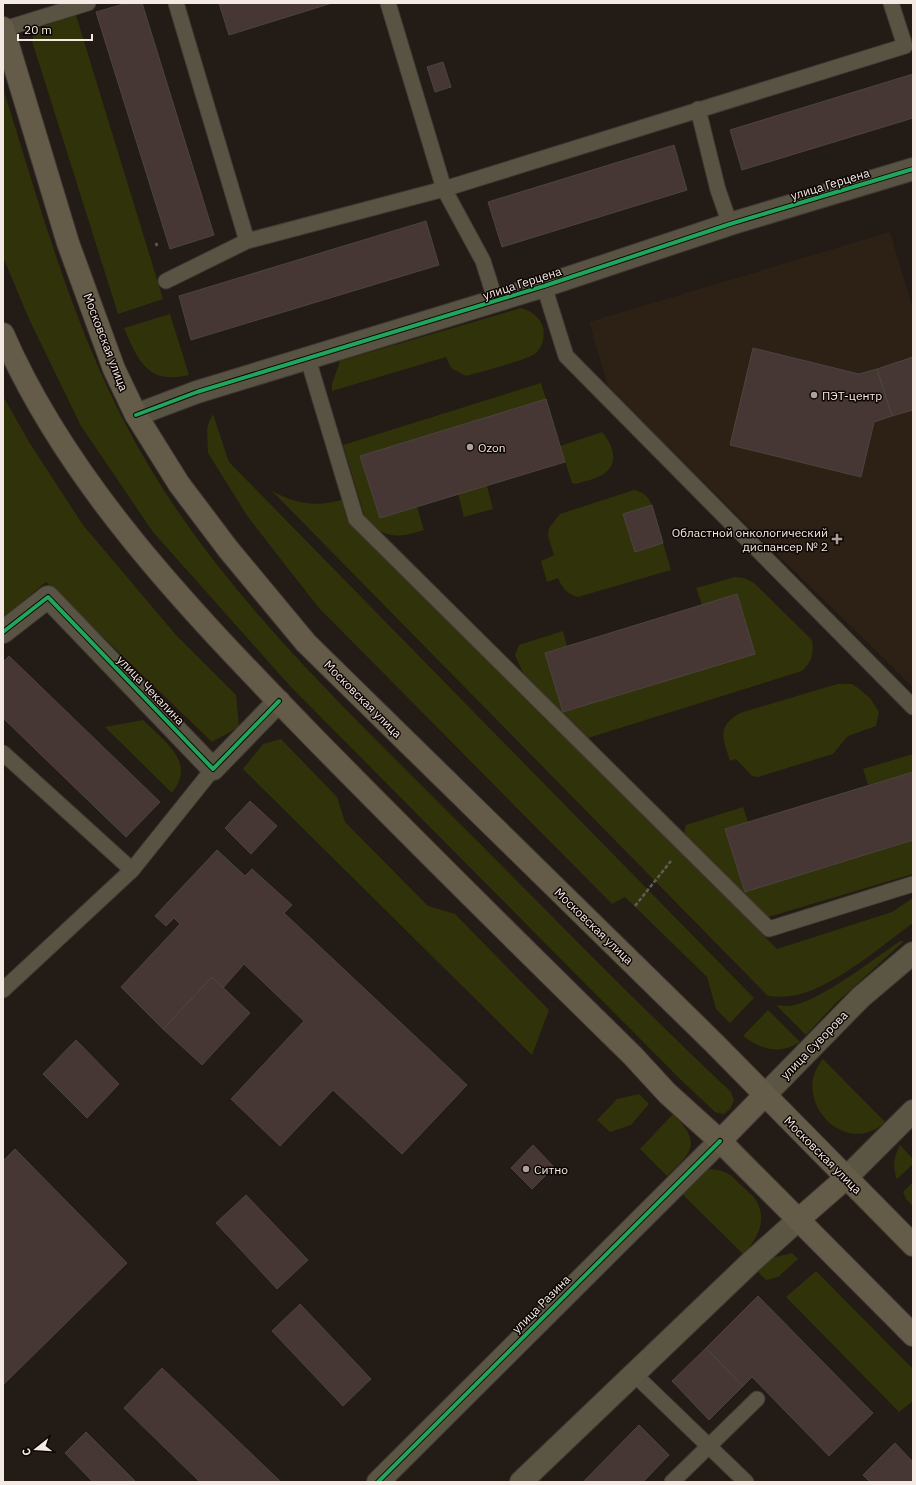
<svg xmlns="http://www.w3.org/2000/svg" width="916" height="1485" font-family="'IBM Plex Sans',sans-serif">
  <rect width="100%" height="100%" fill="#231b15"/>
  <!-- medical -->
  <path fill="#2d2115" d="M890,232L913,309V687L609,390L589,322Z"/>
  <!-- green -->
  <path fill="#303209" d="M76,15L163,299L118,314L32,41L35,31L45,25Z
    M3,88C39,203 71,320 127,427C206,578 333,696 451,815C544,907 635,1002 731,1092L734,1100L730,1109L724,1114L715,1112L680,1079L290,686L153,532L81,426L29,319L3,257Z
    M521,308C531,311 540,317 543,327C545,336 543,347 536,353C531,359 477,373 466,376L451,368L446,357L332,391V384L340,361Z
    M170,314L189,375C148,385 138,361 124,328Z
    M541,383L546,399L360,456L380,518L417,507L424,530C399,538 387,539 366,521L343,445Z
    M3,396L29,442L83,525L176,635L236,695L239,727L212,742L46,582L3,618Z
    M213,414L229,462L754,998L730,1023L716,1009L707,977L625,897L612,904L318,607L248,517L208,453L207,431L209,422Z
    M602,432C612,444 620,461 605,473C598,479 584,481 576,484L572,483L560,446Z
    M487,486L493,509L464,517L458,494Z
    M271,490C294,504 315,507 342,500L347,519L777,949L892,912L913,898V923C881,946 839,983 801,994C790,997 779,997 768,996Z
    M634,490C644,492 648,497 652,505L635,552L663,543L671,570L578,597C567,594 562,588 558,578L547,582L541,561L554,555L548,536L549,528L560,514Z
    M735,577L744,578L754,583L812,640C814,654 812,662 802,671L588,738L567,719L523,673L515,655L519,645L563,631L567,646L545,653L564,712L754,654L737,594L702,605L696,588Z
    M837,684H852L858,688L870,698L879,712L876,726L848,736L833,754L758,777L752,776L736,759L730,761C723,738 716,727 740,713Z
    M143,720C164,741 197,762 172,793L105,727Z
    M281,739L337,797L345,822L428,906L455,914L549,1010L532,1055L243,769L263,744Z
    M913,754V772L868,785L863,769Z
    M743,807L748,822L725,829L745,892L913,840V874L768,917L684,833L686,825Z
    M900,941H904L835,1004L806,1035L776,1005C780,1005 784,1006 788,1006C817,1004 875,958 900,941Z
    M768,1010L800,1042C779,1055 762,1050 743,1036Z
    M823,1059L885,1122C844,1160 789,1098 823,1059Z
    M639,1094L649,1104L631,1125L610,1132L597,1120L617,1099Z
    M673,1114C702,1143 693,1151 667,1176L640,1149Z
    M900,1145L913,1159V1164L897,1179C892,1167 894,1156 900,1145Z
    M711,1169C728,1171 731,1175 742,1186C747,1191 754,1196 757,1202C768,1221 756,1241 743,1254L677,1189L702,1171Z
    M913,1182V1206L906,1199L903,1192Z
    M792,1253L798,1259L778,1277L766,1280L757,1271L771,1258Z
    M816,1271L913,1369V1401L899,1412L786,1297Z"/>
  <!-- building -->
  <path fill="#473734" stroke="#4c4441" d="M127,3H142L214,235L170,249L96,12Z
    M219,3H332L229,35Z
    M443,62L451,87L435,92L427,67Z
    M913,74V118L742,170L730,130Z
    M674,145L687,190L502,247L488,202Z
    M426,221L439,265L191,340L179,296Z
    M753,348L859,374L877,369L892,416L874,422L861,477L730,445Z
    M913,357V410L892,416L877,369Z
    M546,399L565,462L380,518L360,456Z
    M652,505L663,543L635,552L623,514Z
    M737,594L755,654L563,712L545,653Z
    M9,656L160,802L126,837L3,718V662Z
    M913,772V840L745,892L725,829Z
    M250,801L277,826L251,854L225,828Z
    M217,850L245,876L252,869L292,905L284,913L467,1085L402,1154L333,1090L280,1146L231,1099L304,1021L244,964L223,988L212,977L163,1029L121,987L180,924L174,918L166,926L155,916Z
    M212,977L250,1013L202,1065L163,1029Z
    M76,1040L119,1084L87,1118L43,1074Z
    M533,1145L554,1167L532,1189L511,1168Z
    M15,1149L127,1263L3,1385V1161Z
    M246,1195L308,1260L277,1289L216,1223Z
    M758,1296L873,1413L829,1456L752,1377L743,1386L706,1348Z
    M300,1304L371,1379L343,1406L272,1331Z
    M706,1348L743,1386L709,1420L672,1381Z
    M162,1368L281,1482H200L124,1408Z
    M639,1425L669,1455L643,1482H583Z
    M86,1432L136,1482H93L65,1453Z
    M895,1443L913,1462V1482H870L863,1475Z"/>
  <g fill="none" stroke-linecap="round" stroke-linejoin="round">
    <defs>
      <path id="lane" d="M176,3L247,241
        M388,3L444,189L483,261L496,302
        M4,29L88,3
        M698,109L718,190L730,224
        M166,281L247,241L444,189L905,46L891,3
        M544,286L566,356L913,707
        M308,359L356,519L769,929L913,884
        M3,753L132,870
        M3,990L132,870L213,769
        M634,1374L746,1482
        M672,1482L757,1399"/>
      <path id="street" d="M136,415L197,392L544,286L730,224L913,169
        M3,632L48,597L213,769L279,701"/>
      <path id="secondary" d="M764,1096L861,997L913,953
        M846,1178L913,1111
        M378,1482L720,1141
        M521,1482L750,1263L798,1220"/>
      <path id="primary" d="M3,28L68,243L114,369L136,415L179,484L228,549L306,643L714,1043L913,1245
        M3,334C70,488 195,615 311,735C417,843 525,950 633,1056L667,1093L720,1141L913,1335
        M720,1141L764,1096
        M798,1220L846,1178"/>
    </defs>
    <!-- lane casing -->
    <use href="#lane" stroke="#403833" stroke-width="17"/>
    <!-- street casing -->
    <use href="#street" stroke="#403833" stroke-width="24"/>
    <!-- secondary casing -->
    <use href="#secondary" stroke="#403833" stroke-width="24"/>
    <!-- primary casing -->
    <use href="#primary" stroke="#403833" stroke-width="24"/>
    <!-- path -->
    <path stroke="#625d52" stroke-width="2.5" stroke-dasharray="4 2" stroke-linecap="butt" d="M156,243L157,246
      M635,906L671,861"/>
    <!-- lane -->
    <use href="#lane" stroke="#595344" stroke-width="15"/>
    <!-- street -->
    <use href="#street" stroke="#595344" stroke-width="22"/>
    <!-- secondary -->
    <use href="#secondary" stroke="#5b5543" stroke-width="22"/>
    <!-- primary -->
    <use href="#primary" stroke="#645c48" stroke-width="22"/>
    <defs>
      <path id="cycleway" d="M136,415L197,392L544,286L730,224L913,169
        M3,632L48,597L213,769L279,701
        M378,1482L720,1141"/>
    </defs>
    <!-- cycleway casing -->
    <use href="#cycleway" stroke="#0d0604" stroke-width="6"/>
    <!-- cycleway -->
    <use href="#cycleway" stroke="#20a55d" stroke-width="4"/>
  </g>
  <!-- markers -->
  <g fill="#aca29b" stroke="#0d0604" stroke-width="1.5">
    <circle cx="814" cy="395" r="4"/>
    <circle cx="470" cy="447" r="4"/>
    <path d="M835 533h4v4h4v4h-4v4h-4v-4h-4v-4h4z"/>
    <circle cx="526" cy="1169" r="4"/>
  </g>
  <g text-anchor="middle" dominant-baseline="central" stroke-width="3" stroke-linejoin="round" paint-order="stroke">
    <!-- street labels -->
    <g font-size="12" fill="#f5eae3" stroke="#0d0604">
      <text transform="translate(830 184) rotate(-17)">улица Герцена</text>
      <text transform="translate(522 283) rotate(-18)">улица Герцена</text>
      <text transform="translate(106 342) rotate(69)">Московская улица</text>
      <text transform="translate(151 690) rotate(46)">улица Чекалина</text>
      <text transform="translate(363 699) rotate(45)">Московская улица</text>
      <text transform="translate(594 926) rotate(44)">Московская улица</text>
      <text transform="translate(814 1045) rotate(-46)">улица Суворова</text>
      <text transform="translate(823 1155) rotate(45)">Московская улица</text>
      <text transform="translate(541 1304) rotate(-45)">улица Разина</text>
    </g>
    <!-- poi labels -->
    <g font-size="12" fill="#f5eae3" stroke="#0d0604" text-anchor="start">
      <text x="822" y="395">ПЭТ-центр</text>
      <text x="478" y="447">Ozon</text>
      <text x="828" y="532" text-anchor="end">Областной онкологический<tspan x="828" dy="14">диспансер № 2</tspan></text>
      <text x="534" y="1169">Ситно</text>
    </g>
  </g>
  <!-- border -->
  <rect width="916" height="1485" fill="none" stroke="#f5eae3" stroke-width="8"/>
  <!-- north arrow -->
  <g transform="translate(36 1449) rotate(253)" stroke="#0d0604" stroke-width="3" paint-order="stroke">
  <path d="M0-3L7 15L0 10L-7 15Z" fill="#f5eae3"/>
  <text y="-6" font-size="11" font-weight="bold" text-anchor="middle" fill="#f5eae3">С</text>
  </g>
  <!-- scale -->
  <path d="M18 34v6h74v-6" fill="none" stroke="#f5eae3" stroke-width="2"/>
  <text x="24" y="34" font-size="12" fill="#f5eae3" stroke="#0d0604" stroke-width="3" paint-order="stroke">20 m</text>
</svg>
